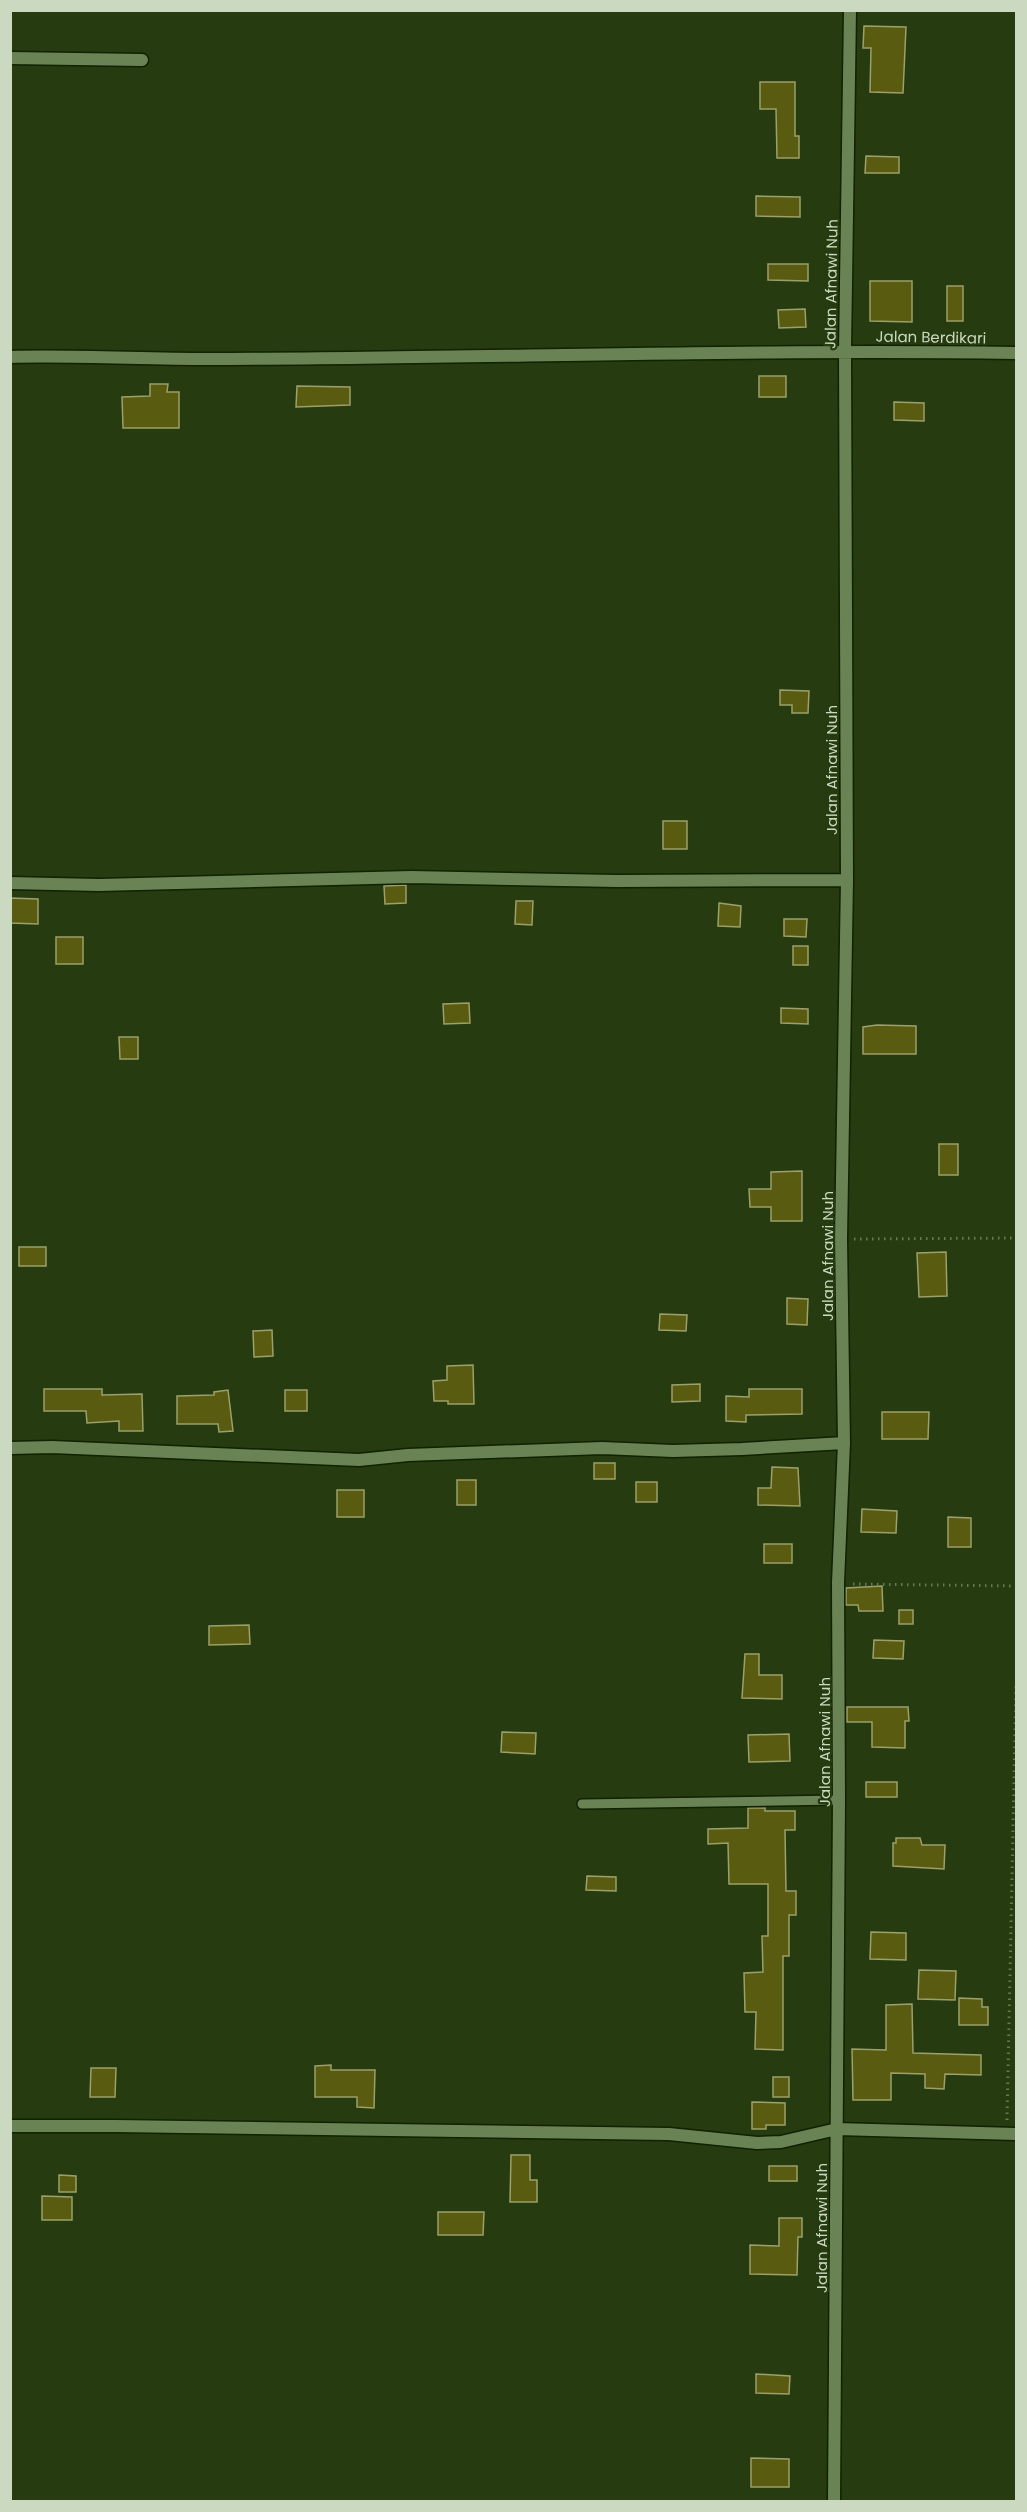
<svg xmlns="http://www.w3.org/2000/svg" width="1027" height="2512" font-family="Poppins,sans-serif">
  <rect width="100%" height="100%" fill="#263b0f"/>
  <!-- building -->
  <path fill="#595b11" stroke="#9ca06a" stroke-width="1.5" d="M864,26L906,27L903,93L870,92L871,48H863Z
    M760,82H795V136H799V158H777L776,109H760Z
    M866,156L899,157V173H865Z
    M756,196L800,197V217L756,216Z
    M768,264H808V281L768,280Z
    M870,281H912V322L870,321Z
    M947,286H963V321H947Z
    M805,309L806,327L779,328L778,310Z
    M759,376H786V397H759Z
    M150,384H168L167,392H179V428H123L122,397L150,396Z
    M297,386L350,387V405L296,407Z
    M894,402L924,403V421L894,420Z
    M780,690L809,691L808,713H792V705H780Z
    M663,821H687V849H663Z
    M406,885V903L385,904L384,886Z
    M10,898L38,899V924L10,923Z
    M516,901H533L532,925L515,924Z
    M719,903L741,906L740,927L718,926Z
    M784,919H807L806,937L784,936Z
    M56,937H83V964H56Z
    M793,946H808V965H793Z
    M469,1003L470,1023L444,1024L443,1004Z
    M781,1008L808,1009V1024L781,1023Z
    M877,1025L916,1026V1054H863V1027Z
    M119,1037H138V1059H120Z
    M939,1144H958V1175H939Z
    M802,1171V1221H771V1207H750L749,1189H771V1172Z
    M19,1247H46V1266H19Z
    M946,1252L947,1296L919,1297L917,1253Z
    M787,1298L808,1299L807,1325L787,1324Z
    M660,1314L687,1315L686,1331L659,1330Z
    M272,1330L273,1356L254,1357L253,1331Z
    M473,1365L474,1404H448V1401H434L433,1381L447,1380V1366Z
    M700,1384V1401L672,1402V1385Z
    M44,1389H102V1395L142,1394L143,1431H119V1421L87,1423L86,1411H44Z
    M749,1389H802V1414L746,1415V1422L726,1421V1396L749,1397Z
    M228,1390L233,1431L219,1432L218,1424H177V1396L214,1395V1392Z
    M285,1390H307V1411H285Z
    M882,1412H929L928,1439H882Z
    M594,1463H615V1479H594Z
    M772,1467L798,1468L800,1506L758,1505V1488H771Z
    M457,1480H476V1505H457Z
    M636,1482H657V1502H636Z
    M337,1490H364V1517H337Z
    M862,1509L897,1511L896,1533L861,1532Z
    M948,1517L971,1518V1547H948Z
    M764,1544H792V1563H764Z
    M882,1586L883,1611H859L858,1605H846V1588Z
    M899,1610H913V1624H899Z
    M249,1625L250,1644L209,1645V1626Z
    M874,1640L904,1641L903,1659L873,1658Z
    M745,1654H759V1675H782V1699L742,1698Z
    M847,1707H908L909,1721H905V1748L872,1747V1722H847Z
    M502,1732L536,1733L535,1754L501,1752Z
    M789,1734L790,1761L749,1762L748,1735Z
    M866,1782H897V1797H866Z
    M748,1808H765V1811H795V1830H785L786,1891H796V1915H789V1956H783V2050L755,2049L756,2012H745L744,1973L763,1972L762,1936H768V1884H729L728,1843L708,1844V1829L748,1828Z
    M896,1838H920L922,1845H945L944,1869L893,1866V1843H896Z
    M587,1876L616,1877V1891L586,1890Z
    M871,1932L906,1933V1960L870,1959Z
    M919,1970L956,1971L955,2000L918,1999Z
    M959,1998L982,1999V2007H988V2025H959Z
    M912,2004L913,2053L981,2055V2075L945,2074L944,2089L925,2088V2074L891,2073V2100H853L852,2049L886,2050V2005Z
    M331,2065V2070H375L374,2108L357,2107V2097H315V2066Z
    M91,2068H116L115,2097H90Z
    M773,2077H789V2097H773Z
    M752,2102L785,2103V2125H766V2129H752Z
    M511,2155H530V2180H537V2202H510Z
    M769,2166H797V2181H769Z
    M59,2175L76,2176V2192H59Z
    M42,2196L72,2197V2220H42Z
    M438,2212H484L483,2235H438Z
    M779,2218H802V2237H798L797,2275L750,2274V2245L779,2246Z
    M756,2374L790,2376L789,2394L756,2393Z
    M751,2458L789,2459V2487H751Z"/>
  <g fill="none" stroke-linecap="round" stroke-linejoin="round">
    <defs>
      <path id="service" d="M582,1804L839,1800"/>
      <path id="minor" d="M10,58L142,60
        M10,357C83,355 155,360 228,359C491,358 753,349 1016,353
        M10,883L99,885L411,877L617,881L847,880
        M10,1448L52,1447L359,1460L408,1455L602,1448L673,1451L742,1449L844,1443
        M10,2126H115L669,2134L757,2143L781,2142L837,2129L1016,2134
        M834,2502L839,1800L838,1583L844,1443L841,1239L847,880L845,351L850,10"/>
    </defs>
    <!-- service casing -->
    <use href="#service" stroke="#112101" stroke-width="12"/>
    <!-- minor casing -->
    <use href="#minor" stroke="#112101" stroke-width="15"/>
    <!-- path -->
    <path stroke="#677954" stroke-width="3" stroke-dasharray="1.5 4.5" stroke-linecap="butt" d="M854,1239L1016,1238
      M853,1584L1016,1586
      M1007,2120L1016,1683"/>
    <!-- service -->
    <use href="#service" stroke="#6a8355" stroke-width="9"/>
    <!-- minor -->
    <use href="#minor" stroke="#6a8355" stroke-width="12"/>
  </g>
  <g text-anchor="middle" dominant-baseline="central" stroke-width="4.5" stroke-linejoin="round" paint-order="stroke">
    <!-- street labels -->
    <g font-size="15" fill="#cbd9c0" stroke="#263b0f">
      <text transform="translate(831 284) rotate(-89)">Jalan Afnawi Nuh</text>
      <text transform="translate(931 337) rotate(1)">Jalan Berdikari</text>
      <text transform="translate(831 770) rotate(-90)">Jalan Afnawi Nuh</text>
      <text transform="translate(827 1256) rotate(-90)">Jalan Afnawi Nuh</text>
      <text transform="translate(824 1742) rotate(-90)">Jalan Afnawi Nuh</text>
      <text transform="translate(821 2228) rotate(-90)">Jalan Afnawi Nuh</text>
    </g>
  </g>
  <!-- border -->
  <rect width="1027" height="2512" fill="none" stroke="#cbd9c0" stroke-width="24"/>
</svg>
